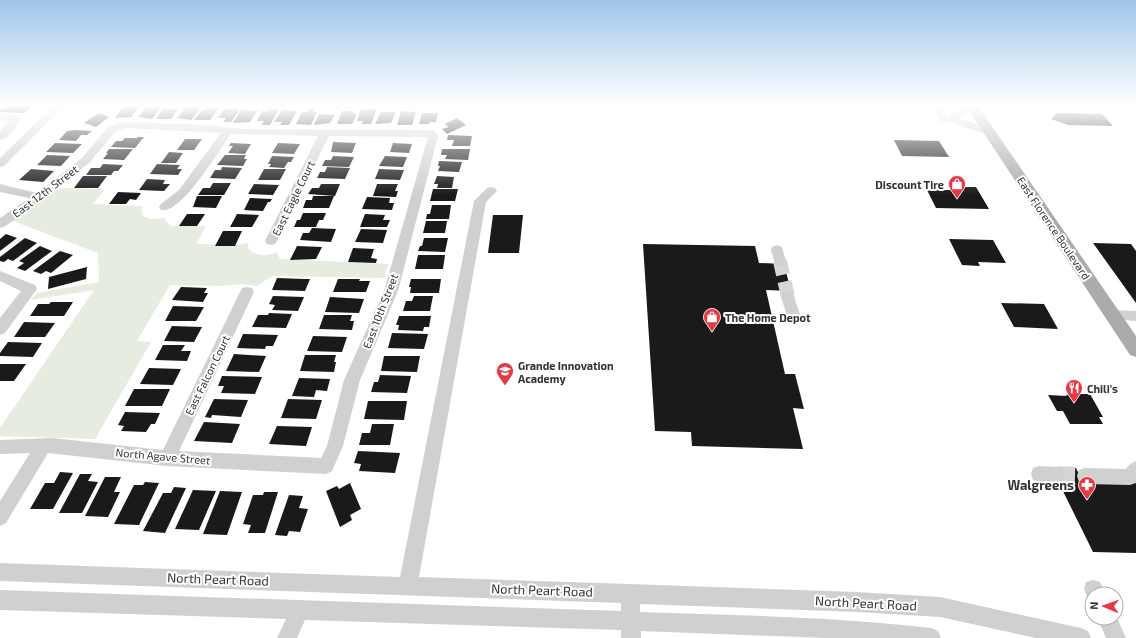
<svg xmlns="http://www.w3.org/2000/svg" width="1136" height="638" font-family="'Exo 2',sans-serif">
  <rect width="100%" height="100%" fill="#fff"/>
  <!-- green -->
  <path fill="#e6ecdf" d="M59,188L105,189L93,204L143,206L141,210L143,216L150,219L164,218L170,226H206L196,244L235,245L248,243V248C256,257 267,256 277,252L280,259L388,264L384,278L273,276L256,286L244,284L222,286L170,285L137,341L151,342L95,439L0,436V428L94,290L31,300L37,293L99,282L98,253L13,221Z"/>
  <!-- building -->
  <path fill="#1a1a1a" d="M4,106H32L25,113L0,112V110Z
    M124,106H140L131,117L115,118Z
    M147,106H162L152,119L138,117Z
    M191,106L201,108L191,120L177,118L186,107Z
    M207,108H219L210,120H194L202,110H206Z
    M163,109H178L171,119H156Z
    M224,109H240L231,122H223L226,118H218Z
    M270,109H279L270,125H262L264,121H257L262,111H269Z
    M309,109H314L313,112H317L311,125L296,124L302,112H308Z
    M361,109H377L371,124H362L363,121H357Z
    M241,110L257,111L250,122L233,123Z
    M282,110L297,111L289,125H280L282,122H274Z
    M342,111H354V114H357L352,124H337Z
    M401,111L416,112L412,125H397Z
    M381,112H396L391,123L375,124Z
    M99,113L109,117L96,127L84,123Z
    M422,113H438L436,122H429V124H419Z
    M1057,113L1102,114L1113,126L1068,125L1051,119Z
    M319,114L335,115L330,123L314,125Z
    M457,118L466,125L447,134L442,129L449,127L445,124Z
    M75,130L92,131L87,135H81L76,141L59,140L67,131Z
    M448,135L472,136L470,146H452L454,140H447Z
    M138,137H144L135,148L111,147L116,141H122L125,138H137Z
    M185,139H202L194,150H177Z
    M894,140L939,141L949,157L902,156Z
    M333,142L356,143L352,153L331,152Z
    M55,143L82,144L73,153L46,152Z
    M231,143L251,144L245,154L228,153L233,146H229Z
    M278,143L300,144L294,154L272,153Z
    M393,143L412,144L409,153L390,152Z
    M109,149H133L124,160L103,159L108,153H106Z
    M442,149H470L468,160L445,159L447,155H441Z
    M169,152L183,153L176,163H161Z
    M47,155L70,156L61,166L37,165Z
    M225,155H246L244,159H247L243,166L217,165Z
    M272,156L294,157L291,162H288L284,168L269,167L271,164H268Z
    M333,156L354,157L349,167L322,166L325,160H331Z
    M385,156L407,157L403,167L379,166Z
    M439,161L462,162L459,172L438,171L440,166H438Z
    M103,164L123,165L118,171H114L111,175H86L91,168H100Z
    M157,164L180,165L177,169H182L178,175L150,174Z
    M222,167L242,168L235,179L210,178L215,170H221Z
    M327,167L350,168L345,179L317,178L320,172H325Z
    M31,169L54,171L43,182L19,180Z
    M264,169H286L280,180H258Z
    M379,169L404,170L400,180L375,179Z
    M83,176H107L98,188H74Z
    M437,176L454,177L452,188H437L438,184H434Z
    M147,179L165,180L163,184H170L164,191L139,190Z
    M213,183H231L224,195H198L203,188H210Z
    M254,184L279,185L273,195L248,194Z
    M321,184H340L335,196L308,194L312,188H319Z
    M377,184H398L395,191H398L396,197L373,196Z
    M961,187H976L989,209L936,208L927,190H963Z
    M433,189H458L455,201H430Z
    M118,192L141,193L136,200L130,199L126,204H109Z
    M197,196H222L216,208L193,207Z
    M313,196H334L329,208H303L306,200H312Z
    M367,197L390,198L389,203H394L392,210L362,209Z
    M250,198L272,199L270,202H268L263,211L244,210Z
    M432,205H451L449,219H426L427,214H430Z
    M303,213H326L323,220H319L316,227H294L297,220H300Z
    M187,214H205L197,226H179Z
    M237,214L259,215L252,227H230Z
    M365,214L385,215L383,220H390L387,227H360Z
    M493,215H523L519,253H488Z
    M426,221H447L445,233H423Z
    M312,228L336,229L331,242L300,240L303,233H309Z
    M361,229L387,230L383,243L355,242Z
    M223,231H242L235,246H215Z
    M6,234L17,238L0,251V239Z
    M25,238L37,243L13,261L8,259L4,262L0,261V257Z
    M424,238H448L445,252L418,251L420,246H422Z
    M949,239L993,240L1006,263L978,262L980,266L962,265Z
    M1093,243L1131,244L1136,251V303Z
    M643,244L755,246L759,263L784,264L791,291L766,290L785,374H795L804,409L793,408L803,449L692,446L691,432L655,431Z
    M40,246L52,251L25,271L17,268L24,263L19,261Z
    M297,246L322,247L316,259L290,260Z
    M353,248L374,249L371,258L377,259L376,263L348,262Z
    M60,251L73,255L51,273L46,271L41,274L33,271Z
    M418,255H445L443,269H415Z
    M87,267L86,279L48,289L49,277Z
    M277,278L305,279H310L305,291L272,290Z
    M338,279H360L359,281H370L366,292H333Z
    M411,279H441L439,293H410L411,287H409Z
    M181,287L207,288L204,293H208L203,302L172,300Z
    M273,296L304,297L298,311L272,310L275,305L269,304Z
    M414,296H433L430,311H403L406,301H412Z
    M330,297L364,299L359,313L325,312Z
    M51,302H73L64,316H30L38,304H49Z
    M1001,303L1044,304L1058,329L1014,327Z
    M173,306L204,307L196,321H165Z
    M269,313L292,314L286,328L252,327L258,315H268Z
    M324,315H352L350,321H354L352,330L319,329Z
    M399,316H431L429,327H424L423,331L398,330L399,325H396Z
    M24,322L55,323L45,337H14Z
    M172,326L202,327L194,342L164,341Z
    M392,333L428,334L424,349L388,348Z
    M243,334L278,335L273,346H266L265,349L237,348Z
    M313,336L347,337L342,352L307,351Z
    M8,342L42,343L33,357L0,356V353Z
    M163,345H185L181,351H191L187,361L155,360Z
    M234,354L266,356L259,372L226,371Z
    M305,355H336L334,362H336L334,372L300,371Z
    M384,356H420L417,372L381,371Z
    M0,364H26L14,381H0Z
    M149,368L181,369L173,385L140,384Z
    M380,375L411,376L407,393L371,392L374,382H378Z
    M222,376L262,377L255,394L221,393L224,386H218Z
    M299,378L330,379L327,391L316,390L314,397L292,396Z
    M134,389H170L162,406H125Z
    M1071,394H1090L1103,417H1099L1103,424H1070L1063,411H1057L1048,395L1067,396L1066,395Z
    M214,399L248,400L241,417L212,415L211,418L205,417Z
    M288,399L322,400L316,419L281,418Z
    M368,401H407L404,420L364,419Z
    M125,412L160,413L155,424H151L146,432L121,431L124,426L118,425Z
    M204,422L240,424L232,443L194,441Z
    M372,424H394L390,445H359L362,433H370Z
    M277,426L312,427L306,446L269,444Z
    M358,451L400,453L395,473L359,471L361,464L354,463Z
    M1060,468H1076L1083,482L1136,483V553L1093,552L1058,481H1066Z
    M60,472L73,473L53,509H30L45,483H54Z
    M80,474H92L88,481L98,482L82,513H59Z
    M105,477H121L114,492H120L108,517L85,516Z
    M145,482L159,483L139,525L114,524L134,485H143Z
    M350,483L361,509L350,515L352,520L340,527L326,491L337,486L339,489Z
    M174,487L186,488L165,533L143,531L163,493H171Z
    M193,490L216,491L199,530L175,529Z
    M220,491L242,492L227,535L203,534Z
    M264,492H278L265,533H248L251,525L243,524L253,495H263Z
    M289,495L303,496L299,508L308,509L300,532L289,531L287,536L275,535Z"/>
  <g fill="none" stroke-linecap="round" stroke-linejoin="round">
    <!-- minor-tunnel-far1 -->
    <path stroke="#d6d6d6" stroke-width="14" stroke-dasharray="14 7" stroke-linecap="butt" d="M780,261L788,297"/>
    <!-- minor-tunnel -->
    <path stroke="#d6d6d6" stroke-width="18" stroke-dasharray="18 9" stroke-linecap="butt" d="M1057,475L1085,476"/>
    <!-- minor -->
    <path fill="#d0d0d0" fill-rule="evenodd" d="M53,106H64L4,166L0,167V158Z
      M931,106H941L947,116H949L965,106H977L959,118L995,131L996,133L991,136L950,122L940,121Z
      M0,114L14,115L19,118C18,127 9,138 0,140V131L8,123V121L0,120Z
      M124,122L207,125L242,129L430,130L434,131L438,136L398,291L360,380L343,446L332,471L326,474L167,466L48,453L6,523L0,526V501L30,453L0,454V440L52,438L163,450L240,292L242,288L247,287L252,288L254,292L179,451L321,458L327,446L344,380L384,291L428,137L329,136L277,241L275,244L271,245L267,244L265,241L318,136L231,134C219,150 181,215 161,210L159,207L161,204L179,190L221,133L125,128L116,131L90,162L43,200L4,227L0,228V218L29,198L0,192V184L37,193L82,158L108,127Z
      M491,187L495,188L497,191L486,202L419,577L630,584L857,592L940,597L1081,628L1088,631L1091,638H1036L940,617L857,612L640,604V612C737,615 834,617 931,628L938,631L941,638H827L641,631V638H621V630L305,620L297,638H277L286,619L0,610V590L621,611V603L0,581V563L400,577L474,201L487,188Z
      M777,245L782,247L786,261L785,264L780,266L775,264L771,250L772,247Z
      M0,271L35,285L37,289L5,333L0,335V318L21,291L0,281Z
      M788,292L793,293L800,315L798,319L793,320L788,319L781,297L783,293Z
      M1113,310L1136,311V321L1108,319L1106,315L1108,311Z
      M1136,461V483L1130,485L1085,484L1079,482L1077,476L1079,470L1085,468L1126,469L1130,464Z
      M1039,466L1057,467L1063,469L1065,475L1063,481C1054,484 1042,483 1033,480L1031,474L1033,468Z
      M1093,580L1100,582L1106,594H1092V602L1089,601L1084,589L1086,582Z
      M1116,616L1126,638H1106L1097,618H1116Z"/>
    <!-- major -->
    <path fill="#ababab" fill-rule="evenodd" d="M966,106H978L1136,336V357L1130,355Z"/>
  </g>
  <!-- sky -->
  <linearGradient id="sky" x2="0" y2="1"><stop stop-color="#9ec6ea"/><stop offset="0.54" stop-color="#fff"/><stop offset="1" stop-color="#fff" stop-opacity="0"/></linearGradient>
  <rect width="1136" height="195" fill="url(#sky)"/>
  <!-- icons -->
  <defs>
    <symbol id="shop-pin" viewBox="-11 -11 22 30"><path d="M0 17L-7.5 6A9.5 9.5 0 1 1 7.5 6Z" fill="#e63946" stroke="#fff"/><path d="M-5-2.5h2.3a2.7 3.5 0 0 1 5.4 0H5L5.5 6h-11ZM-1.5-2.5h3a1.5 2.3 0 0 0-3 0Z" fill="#fff"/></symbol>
    <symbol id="school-pin" viewBox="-11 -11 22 30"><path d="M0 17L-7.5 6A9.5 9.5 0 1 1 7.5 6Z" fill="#e63946" stroke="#fff"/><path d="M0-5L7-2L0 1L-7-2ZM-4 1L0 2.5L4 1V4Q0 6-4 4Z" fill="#fff"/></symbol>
    <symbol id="restaurant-pin" viewBox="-11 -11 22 30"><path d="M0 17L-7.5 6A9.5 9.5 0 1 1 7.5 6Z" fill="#e63946" stroke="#fff"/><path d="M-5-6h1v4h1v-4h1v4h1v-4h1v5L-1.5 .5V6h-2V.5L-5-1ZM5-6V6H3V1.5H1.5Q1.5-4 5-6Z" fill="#fff"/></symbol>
    <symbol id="pharmacy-pin" viewBox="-11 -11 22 30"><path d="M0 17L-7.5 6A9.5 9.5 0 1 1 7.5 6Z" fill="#e63946" stroke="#fff"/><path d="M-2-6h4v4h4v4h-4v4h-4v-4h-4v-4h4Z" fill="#fff"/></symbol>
  </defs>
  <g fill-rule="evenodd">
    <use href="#shop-pin" x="947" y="174" width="20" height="27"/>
    <use href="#shop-pin" x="702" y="307" width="20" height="27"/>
    <use href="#school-pin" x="495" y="361" width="20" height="27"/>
    <use href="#restaurant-pin" x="1064" y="378" width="20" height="27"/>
    <use href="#pharmacy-pin" x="1077" y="475" width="20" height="27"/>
  </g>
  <g text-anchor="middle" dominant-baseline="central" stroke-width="4" stroke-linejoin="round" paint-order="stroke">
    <!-- poi labels -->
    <g font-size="11" font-weight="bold" fill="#333" stroke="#fff" text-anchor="start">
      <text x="944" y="184" text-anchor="end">Discount Tire</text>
      <text x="725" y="317">The Home Depot</text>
      <text x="518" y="365">Grande Innovation<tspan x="518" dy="13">Academy</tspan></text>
      <text x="1087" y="388">Chili's</text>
    </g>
    <!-- street labels -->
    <g font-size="11" fill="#333" stroke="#fff">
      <text transform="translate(45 191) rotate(-37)">East 12th Street</text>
      <text transform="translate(293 198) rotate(-64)">East Eagle Court</text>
      <text transform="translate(1054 228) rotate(56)">East Florence Boulevard</text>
      <text transform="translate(380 311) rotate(-69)">East 10th Street</text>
      <text transform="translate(207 375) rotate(-64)">East Falcon Court</text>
      <text transform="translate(163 456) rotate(5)">North Agave Street</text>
    </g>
    <!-- near-poi labels -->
    <g font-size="13" font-weight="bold" fill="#333" stroke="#fff" text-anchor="end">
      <text x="1074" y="485">Walgreens</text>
    </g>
    <!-- near-street labels -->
    <g font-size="13" fill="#333" stroke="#fff">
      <text transform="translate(218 579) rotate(2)">North Peart Road</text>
      <text transform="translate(542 590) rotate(2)">North Peart Road</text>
      <text transform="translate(866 603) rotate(3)">North Peart Road</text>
    </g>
  </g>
  <!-- north arrow -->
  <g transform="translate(1104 606) rotate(272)"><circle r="19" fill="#ffffff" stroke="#adadad"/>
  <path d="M0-3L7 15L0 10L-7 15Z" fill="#e63946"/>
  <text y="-6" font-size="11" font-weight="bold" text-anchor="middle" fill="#333333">N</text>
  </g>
</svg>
